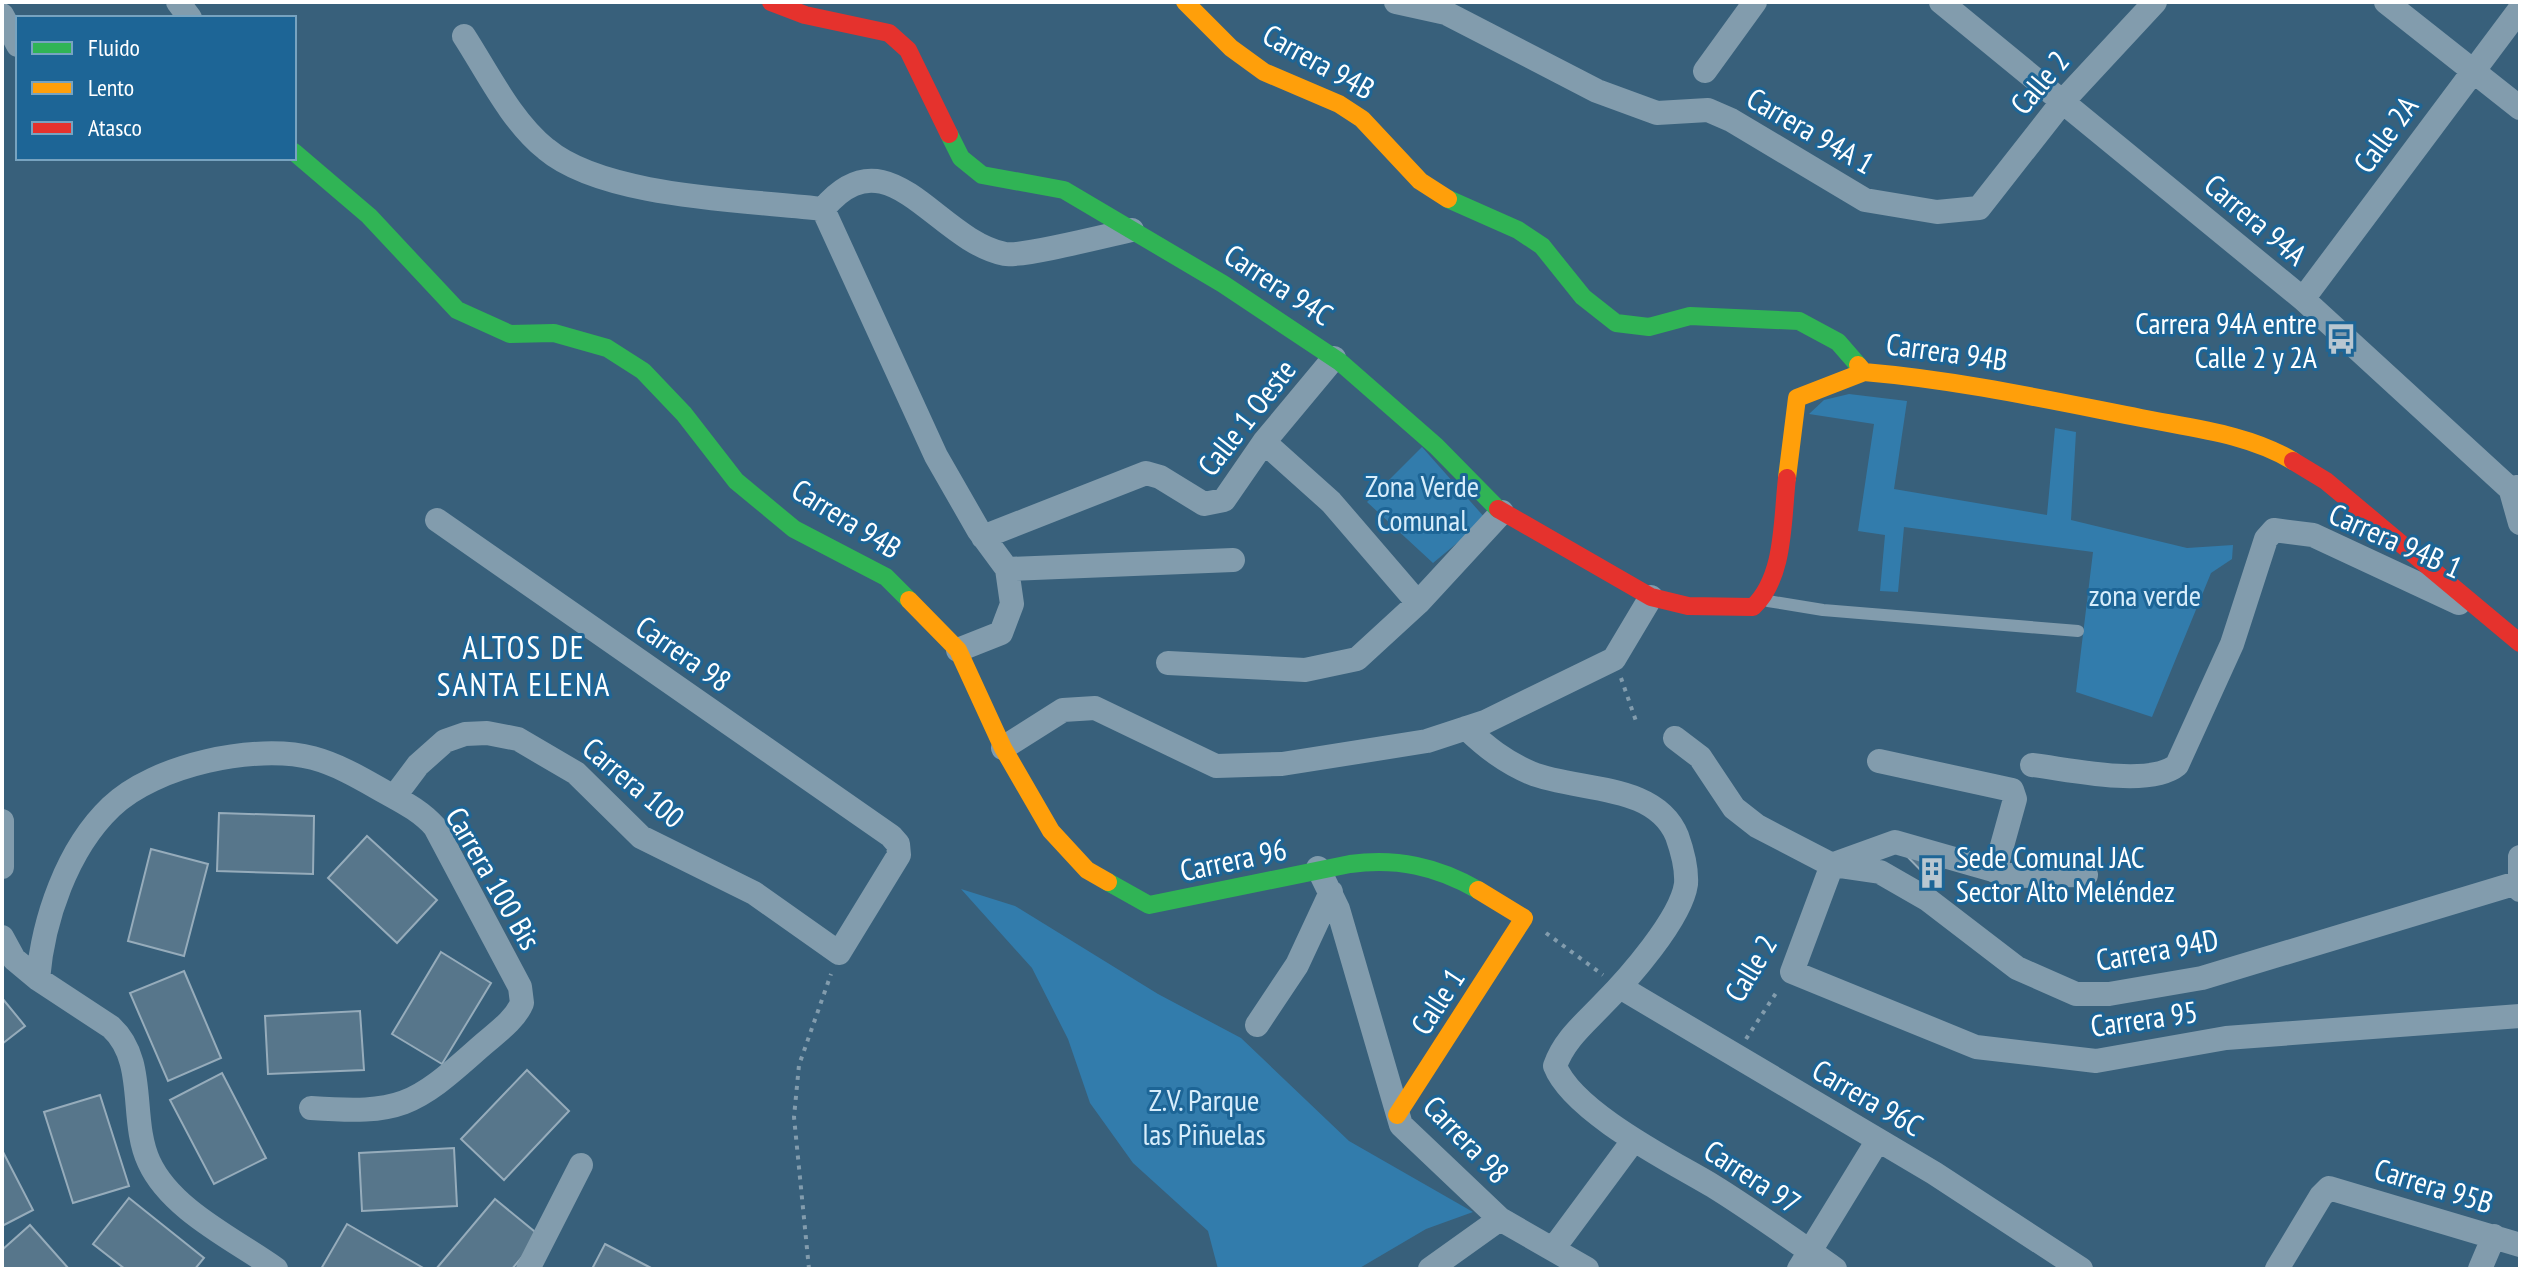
<svg xmlns="http://www.w3.org/2000/svg" width="2522" height="1271" font-family="'PT Sans Narrow',sans-serif">
  <rect width="100%" height="100%" fill="#38607b"/>
  <!-- green -->
  <path fill="#327cac" d="M1849,394L1907,401L1894,489L2047,515L2055,428L2076,432L2071,520L2187,548L2233,545L2232,559L2211,573L2152,717L2076,692L2093,552L1904,527L1898,592L1880,591L1885,535L1858,531L1874,424L1809,414L1824,400Z
    M1422,447L1486,519L1433,563L1367,502Z
    M961,889L1015,906L1158,994L1241,1038L1349,1141L1473,1212L1426,1229L1358,1269H1218L1208,1231L1133,1163L1090,1103L1068,1039L1032,968Z"/>
  <!-- building -->
  <path fill="#57768b" stroke="#96acbb" stroke-width="2" d="M219,813L314,816L313,874L217,871Z
    M367,836L437,900L397,943L328,878Z
    M1896,845L1949,861L1934,884Z
    M151,849L208,864L184,956L128,941Z
    M441,952L491,983L442,1064L392,1034Z
    M184,971L221,1058L168,1081L130,993Z
    M2,998L25,1026L2,1044Z
    M360,1011L364,1070L268,1074L265,1016Z
    M527,1070L569,1111L504,1180L461,1139Z
    M222,1073L266,1158L214,1184L170,1100Z
    M100,1095L129,1186L73,1203L44,1112Z
    M454,1148L457,1206L362,1211L359,1153Z
    M2,1150L33,1210L2,1226Z
    M129,1198L204,1258L195,1269H125L93,1244Z
    M495,1199L540,1236L512,1269H436Z
    M347,1224L425,1269H321Z
    M30,1225L69,1269H2V1250Z
    M605,1244L653,1269H592Z"/>
  <g fill="none" stroke-linecap="round" stroke-linejoin="round">
    <!-- path -->
    <path stroke="#829cad" stroke-width="4" stroke-dasharray="4 6" stroke-linecap="butt" d="M1621,678L1636,721
      M1546,933L1603,975
      M1746,1039L1778,990
      M809,1269L794,1117L799,1065L831,974"/>
    <!-- lane -->
    <path stroke="#829cad" stroke-width="12" d="M1768,601L1823,610L2078,631"/>
    <!-- street -->
    <path stroke="#829cad" stroke-width="24" d="M178,2L190,18
      M1396,2L1446,13L1597,91L1657,113L1708,110L1731,120L1865,200L1937,212L1979,208L2063,101L2155,2
      M1941,2L2303,299L2520,498
      M2386,2L2520,108
      M2,15L18,45
      M464,36C488,73 511,121 546,149C604,198 748,200 823,209
      M1705,71L1755,2
      M823,209L936,456L979,531L1007,569L1012,604L1001,633L958,650
      M823,209C889,130 935,240 1005,254C1022,257 1109,235 1132,230
      M2303,299L2520,9
      M1264,442L1331,502L1418,603
      M2516,487L2511,491L2520,523
      M983,537L1146,473L1160,477L1204,504L1224,500L1264,442L1334,358
      M1007,569L1233,560
      M1168,663L1305,670L1357,659L1418,603L1502,512
      M1466,728C1486,747 1505,762 1531,773C1577,792 1655,782 1677,836C1682,850 1687,869 1686,884C1681,919 1628,979 1603,1004C1584,1024 1564,1040 1555,1066C1573,1112 1671,1161 1713,1186C1755,1212 1795,1241 1835,1269
      M1675,738L1700,757L1734,808L1757,826L1832,865L1880,872L1927,899L2017,968L2076,994H2109L2202,978L2517,883
      M1003,748L1063,710L1095,708L1216,766L1282,764L1427,741L1485,722L1614,659L1651,597
      M1879,761L2012,790L2015,799L1995,871
      M2032,765C2068,769 2149,788 2177,765L2232,644L2266,539L2274,530L2313,535L2459,603
      M394,797L418,765L445,741L465,734L487,733L518,739L576,773L641,837L754,893L839,953L899,855L898,844L891,836L437,520
      M2,821V867
      M2520,857V890
      M1834,864L1895,842L2014,876L2086,875
      M1832,865L1792,972L1976,1047L2096,1061L2226,1038L2520,1016
      M1318,868L1338,909L1401,1125L1500,1219L1587,1269
      M2,937L14,959L38,979L111,1027C148,1061 129,1119 149,1162C171,1210 234,1239 276,1269
      M38,979C43,920 67,849 111,807C154,765 256,743 313,758C339,765 362,779 385,792C403,802 421,811 435,827L520,987L522,1003C514,1022 493,1035 479,1048C413,1107 400,1114 311,1108
      M1620,987L1934,1173L2081,1269
      M1257,1025L1297,965L1331,892
      M1553,1249L1633,1141
      M528,1269L581,1165
      M1430,1269L1500,1219
      M1799,1269L1878,1140
      M2277,1269L2321,1196L2329,1188L2520,1245
      M2480,1269L2494,1236"/>
    <!-- fast -->
    <path stroke="#30b455" stroke-width="18" d="M949,134L961,158L982,175L1064,190L1223,284L1340,362L1436,446L1498,509
      M294,152L369,216L457,310L510,334L554,333L607,348L643,371L684,414L736,481L794,529L886,577L909,600
      M1448,199L1518,230L1542,246L1583,297L1616,323L1649,327L1690,316L1799,321L1838,342L1858,365
      M1108,882L1149,905L1350,864C1397,858 1436,866 1478,890"/>
    <!-- slow -->
    <path stroke="#ff9f0a" stroke-width="18" d="M1185,2L1231,48L1264,72L1339,104L1362,119L1420,181L1448,199
      M1858,365L1864,372C1958,380 2049,400 2141,418C2191,428 2249,434 2293,461
      M1787,478L1797,398L1864,372
      M909,600L958,650L1003,748L1051,831L1087,870L1108,882
      M1397,1115L1524,918L1478,890"/>
    <!-- jam -->
    <path stroke="#e5322d" stroke-width="18" d="M771,2L805,15L889,33L908,50L949,134
      M2293,461L2326,481L2520,643
      M1498,509L1651,597L1688,606L1753,607C1785,577 1782,520 1787,478"/>
  </g>
  <!-- icons -->
  <defs>
    <symbol id="bus-bare" viewBox="-9 -9 18 18"><path d="M-5-6H5V4H4V6H2V4H-2V6H-4V4H-5ZM-3.5-4V0h7V-4ZM-3.5 1.2v1.5H-2V1.2ZM2 1.2v1.5H3.5V1.2Z" fill="#b9c7d1" stroke="#1d6596" stroke-width="2.5" paint-order="stroke"/></symbol>
    <symbol id="building-bare" viewBox="-9 -9 18 18"><path d="M-4-6H4V6H1V3H-1V6H-4ZM-2.5-4.3h1.7v1.8h-1.7ZM.8-4.3h1.7v1.8H.8ZM-2.5-1h1.7V.8h-1.7ZM.8-1h1.7V.8H.8Z" fill="#b9c7d1" stroke="#1d6596" stroke-width="2.5" paint-order="stroke"/></symbol>
  </defs>
  <g fill-rule="evenodd">
    <use href="#bus-bare" x="2319" y="317" width="44" height="44"/>
    <use href="#building-bare" x="1910" y="851" width="44" height="44"/>
  </g>
  <g text-anchor="middle" dominant-baseline="central" stroke-width="6" stroke-linejoin="round" paint-order="stroke">
    <!-- street labels -->
    <g font-size="30" fill="#fff" stroke="#1d6596">
      <text transform="translate(1319 61) rotate(29)">Carrera 94B</text>
      <text transform="translate(2039 82) rotate(-50)">Calle 2</text>
      <text transform="translate(1811 130) rotate(30)">Carrera 94A 1</text>
      <text transform="translate(2385 134) rotate(-54)">Calle 2A</text>
      <text transform="translate(2256 219) rotate(40)">Carrera 94A</text>
      <text transform="translate(1279 284) rotate(33)">Carrera 94C</text>
      <text transform="translate(1947 351) rotate(8)">Carrera 94B</text>
      <text transform="translate(1246 417) rotate(-52)">Calle 1 Oeste</text>
      <text transform="translate(847 518) rotate(32)">Carrera 94B</text>
      <text transform="translate(2396 540) rotate(24)">Carrera 94B 1</text>
      <text transform="translate(684 653) rotate(35)">Carrera 98</text>
      <text transform="translate(634 782) rotate(40)">Carrera 100</text>
      <text transform="translate(1233 859) rotate(-12)">Carrera 96</text>
      <text transform="translate(494 878) rotate(60)">Carrera 100 Bis</text>
      <text transform="translate(2157 949) rotate(-10)">Carrera 94D</text>
      <text transform="translate(1750 968) rotate(-59)">Calle 2</text>
      <text transform="translate(1437 1001) rotate(-57)">Calle 1</text>
      <text transform="translate(2144 1018) rotate(-8)">Carrera 95</text>
      <text transform="translate(1868 1097) rotate(30)">Carrera 96C</text>
      <text transform="translate(1467 1139) rotate(46)">Carrera 98</text>
      <text transform="translate(1753 1176) rotate(33)">Carrera 97</text>
      <text transform="translate(2434 1185) rotate(17)">Carrera 95B</text>
    </g>
    <!-- poi labels -->
    <g font-size="30" fill="#fff" stroke="#1d6596" text-anchor="end">
      <text x="2317" y="322">Carrera 94A entre<tspan x="2317" dy="34">Calle 2 y 2A</tspan></text>
      <text x="1956" y="856" text-anchor="start">Sede Comunal JAC<tspan x="1956" dy="34">Sector Alto Meléndez</tspan></text>
    </g>
    <!-- park labels -->
    <g font-size="30" fill="#d7edfb" stroke="#1d6596">
      <text x="1422" y="485">Zona Verde<tspan x="1422" dy="34">Comunal</tspan></text>
      <text x="2145" y="594">zona verde</text>
      <text x="1204" y="1099">Z.V. Parque<tspan x="1204" dy="34">las Piñuelas</tspan></text>
    </g>
    <!-- neighbourhood labels -->
    <g font-size="32" letter-spacing="2" fill="#fff" stroke="#1d6596">
      <text x="524" y="647">ALTOS DE<tspan x="524" dy="37">SANTA ELENA</tspan></text>
    </g>
  </g>
  <!-- border -->
  <rect width="2522" height="1271" fill="none" stroke="#ffffff" stroke-width="8"/>
  <!-- legend -->
  <rect x="16" y="16" width="280" height="144" fill="#1d6596" stroke="#77a3c0" stroke-width="2"/>
  <rect x="32" y="42" width="40" height="12" fill="#30b455" stroke="#77a3c0" stroke-width="2"/>
  <text x="88" y="56" font-size="24" fill="#ffffff">Fluido</text>
  <rect x="32" y="82" width="40" height="12" fill="#ff9f0a" stroke="#77a3c0" stroke-width="2"/>
  <text x="88" y="96" font-size="24" fill="#ffffff">Lento</text>
  <rect x="32" y="122" width="40" height="12" fill="#e5322d" stroke="#77a3c0" stroke-width="2"/>
  <text x="88" y="136" font-size="24" fill="#ffffff">Atasco</text>
</svg>
